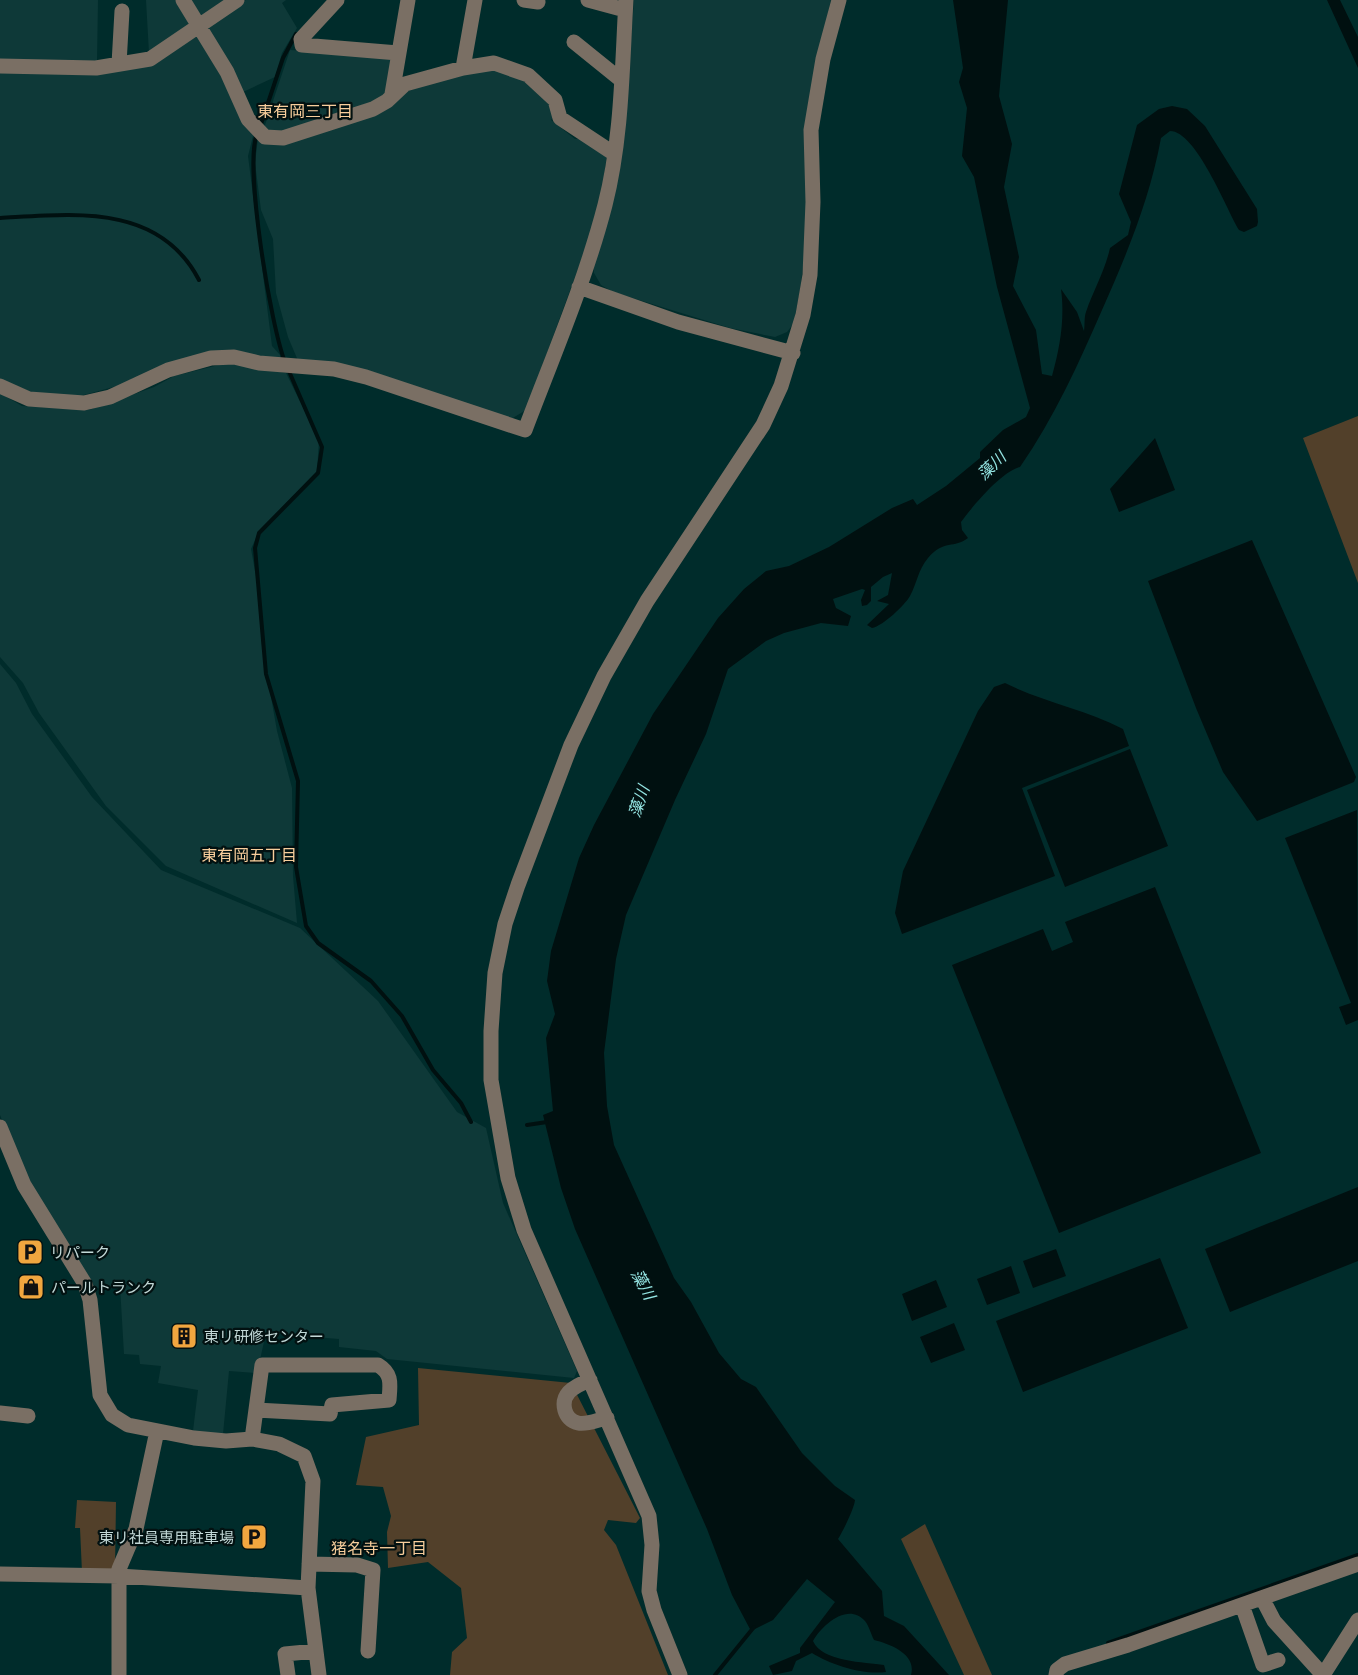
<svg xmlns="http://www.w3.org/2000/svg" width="1358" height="1675" font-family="Commissioner,'Noto Sans JP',sans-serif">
  <rect width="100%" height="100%" fill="#002c2b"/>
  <!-- built -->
  <path fill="#0e3938" d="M0,0H98L97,61L0,60Z
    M146,0H181L194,21L149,53Z
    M191,0H233L203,19Z
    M246,0H286L282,3L297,28L282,53L275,77L243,92L207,25Z
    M634,0H831L812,86L807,229L801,284L794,323L787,332L775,337L730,328L613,292L601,285L594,273L593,261L623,146Z
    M197,36L254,132L248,156L272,346L280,355V360L263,358L244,352L80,396L35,394L0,379V70L153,62Z
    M290,50L392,56L389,92L380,102L279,135L263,131Z
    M491,67L512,70L557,111L551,120L575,139H580L607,154L600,209L526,410L511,419L299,363L288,337L276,293L273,239L261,210L255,163L258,138L268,142L401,91Z
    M227,363L286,373L319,440L317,471L259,531L251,549L257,582L262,646L277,731L292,788L293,876L297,923L166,866L106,806L39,713L23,683L0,657V393L22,406L89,410L154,387L174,376Z
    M0,664L16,683L32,714L92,797L161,870L300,928L378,1001L457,1112L486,1128L503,1203L577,1371L574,1378L387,1359L376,1351L339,1347V1339L266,1333L257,1373L229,1371L223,1434L193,1431L198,1390L158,1383L161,1366L140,1364L139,1355L124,1354L120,1286L93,1289L27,1183L0,1115Z"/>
  <!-- green -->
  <path fill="#52402a" d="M1358,416V583L1303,438Z
    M418,1368L571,1383L640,1518L636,1523L608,1520L604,1530L616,1545L668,1675H450L452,1652L467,1638L461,1588L428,1562L388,1568L387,1532L391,1516L383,1487L356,1485L366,1437L419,1425Z
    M77,1500L116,1502L115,1569L82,1572L80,1528H75Z
    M925,1524L992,1675H964L901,1539Z"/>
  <!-- water -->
  <path fill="#001010" d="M953,0H1008L999,96L1012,144L1004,187L1019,257L1013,286L1036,330L1042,374L1052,376C1060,347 1065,319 1061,289L1077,312L1084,331C1085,325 1084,317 1086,312C1093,291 1105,271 1110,248L1128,235L1131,222L1119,194L1137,125L1159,109L1172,106L1187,109L1205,126L1257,209L1258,222L1257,226L1244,232L1239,230C1226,208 1196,131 1170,131L1161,138C1150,198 1127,254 1102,310C1078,365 1054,418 1020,467C1001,472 973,506 961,522L962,530L968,538C954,549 944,539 928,558C918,570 917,583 910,596C905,605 883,626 872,628L867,625L889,604L877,601L888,595L892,573L883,577L871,587V601L867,605L862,606L861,600L865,590L862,589L833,599L836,608L851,616L848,626L821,623L784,633L766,641L728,669L706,734L675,800L626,915L616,959L604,1053L607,1106L614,1145L674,1278L691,1302L719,1353L741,1379L756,1387L802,1453L835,1486L855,1500C854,1509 843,1531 838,1539L882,1591L884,1616L904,1626L949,1675H911C917,1654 890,1644 874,1640C871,1634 869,1626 865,1621C848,1602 822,1625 813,1641C822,1662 865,1662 884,1665L886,1672C863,1675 831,1665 812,1653L796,1661L792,1671L773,1675L769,1666L800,1653V1648L835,1602L807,1579L773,1620L751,1631L732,1595L707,1529L575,1229L561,1188L543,1115L553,1111L546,1038L555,1014L547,981L551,951L579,858L594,825L653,714L718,618L744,589L766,571L789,566L829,547L892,508L913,499L917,505L946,486L980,458V452L1003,430L1026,417L1030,408L997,287L974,177L962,156L967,108L959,82L963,68Z
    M1327,0H1340L1358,37V68Z
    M1155,438L1175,490L1119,512L1110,489Z
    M1252,540L1356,777L1354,782L1257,821L1223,772L1196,708L1148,581Z
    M1005,683C1043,702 1085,709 1123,729L1129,746L1022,788L1055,876L902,934L895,913L903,871L978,711L994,687Z
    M1130,749L1168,846L1065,887L1027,790Z
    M1357,810L1358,1020L1346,1025L1339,1007L1351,1003L1285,838Z
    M1155,887L1261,1153L1059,1233L952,965L1043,929L1052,951L1073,942L1065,922Z
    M1358,1187V1261L1230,1312L1205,1249Z
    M1056,1249L1066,1276L1033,1288L1023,1261Z
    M1160,1258L1188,1328L1023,1392L996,1321Z
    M1011,1266L1020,1293L987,1305L977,1279Z
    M936,1280L947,1307L912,1321L902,1294Z
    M954,1323L965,1350L931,1363L920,1337Z"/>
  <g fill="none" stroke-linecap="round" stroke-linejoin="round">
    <!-- stream -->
    <path stroke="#001010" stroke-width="4" d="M260,127L283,58L296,34
      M257,134C244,166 271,327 285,362
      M0,218C74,214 159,203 199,280
      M288,369L322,447L318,473L259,533L255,548L266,674L298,781L296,867L306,926L318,943L371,981L402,1016L433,1070L461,1103L471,1122
      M527,1125L547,1122
      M1108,1643L1358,1555
      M715,1675L754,1627"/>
    <!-- minor -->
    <path stroke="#7a6f64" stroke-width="15" d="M183,0L227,72L248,119L265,137L283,138L373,109L387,101L405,84L463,68L494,63L528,75L555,100L560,118L613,153
      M337,0L301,39L302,45L398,53
      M524,0L538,2
      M588,0L625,10
      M574,42L621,80
      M119,64L122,11
      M0,66L96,68L150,59L237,0
      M463,68L475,0
      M392,94L408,0
      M579,287L678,322L793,353
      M0,386L29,399L84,403L110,397L168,370L211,358L234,357L259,363L334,369L366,377L525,430C553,356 585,282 605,205C622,139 622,67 626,0
      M0,1127L24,1185L85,1284L90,1300L100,1395L112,1415L128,1425L194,1438L226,1441L252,1439L279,1444L304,1456L313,1481L308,1588L319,1675
      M590,1380C582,1383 575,1386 569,1392C560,1402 564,1420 578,1423C587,1425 597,1420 607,1418
      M0,1413L28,1416
      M252,1439L262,1365H378C393,1374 390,1385 389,1400L332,1405L330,1414L256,1410
      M309,1564L357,1565L373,1570L368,1651
      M0,1574L119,1576V1569L136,1529L157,1431
      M1262,1598L1274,1621L1323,1675
      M1242,1605L1263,1665L1278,1660
      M119,1675V1576L308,1588
      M288,1675L285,1654L316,1651
      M680,1675L654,1610L649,1591L652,1545L649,1516L524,1230L508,1178L491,1080V1031L495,973L505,924L518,885L571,745L604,676L647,601L763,425L781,386L803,315L810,275L813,202L811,130L823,59L839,0
      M1056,1675L1057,1670L1065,1664L1128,1645L1358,1564
      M1323,1675L1358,1620"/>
  </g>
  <!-- icons -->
  <defs>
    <symbol id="parking-square" viewBox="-11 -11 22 22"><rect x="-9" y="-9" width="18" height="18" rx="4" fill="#f1a63f" stroke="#021111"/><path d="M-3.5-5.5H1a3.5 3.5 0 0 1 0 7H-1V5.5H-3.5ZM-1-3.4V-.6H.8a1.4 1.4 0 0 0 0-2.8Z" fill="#111"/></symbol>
    <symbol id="shop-square" viewBox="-11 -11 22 22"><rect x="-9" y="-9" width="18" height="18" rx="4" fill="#f1a63f" stroke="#021111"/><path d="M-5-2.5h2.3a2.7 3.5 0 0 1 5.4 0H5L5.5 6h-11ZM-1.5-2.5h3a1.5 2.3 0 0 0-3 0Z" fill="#111"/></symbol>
    <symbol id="building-square" viewBox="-11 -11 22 22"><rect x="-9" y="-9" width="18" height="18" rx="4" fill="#f1a63f" stroke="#021111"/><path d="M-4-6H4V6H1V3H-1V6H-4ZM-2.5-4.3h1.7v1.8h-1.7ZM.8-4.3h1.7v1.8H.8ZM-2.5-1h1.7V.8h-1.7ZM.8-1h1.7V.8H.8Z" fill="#111"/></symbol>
  </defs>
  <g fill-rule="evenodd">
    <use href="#parking-square" x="15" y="1237" width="30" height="30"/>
    <use href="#shop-square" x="16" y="1272" width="30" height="30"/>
    <use href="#building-square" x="169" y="1321" width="30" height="30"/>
    <use href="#parking-square" x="239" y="1522" width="30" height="30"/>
  </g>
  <g text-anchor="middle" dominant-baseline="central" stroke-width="4.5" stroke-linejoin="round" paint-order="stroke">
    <!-- poi labels -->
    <g font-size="15" fill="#c2d8d7" stroke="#021111" text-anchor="start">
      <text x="50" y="1252">リパーク</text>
      <text x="51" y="1287">パールトランク</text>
      <text x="204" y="1336">東リ研修センター</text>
      <text x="234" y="1537" text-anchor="end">東リ社員専用駐車場</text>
    </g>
    <!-- neighbourhood labels -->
    <g font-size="16" fill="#f8ce9c" stroke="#021111">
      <text x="305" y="110">東有岡三丁目</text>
      <text x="249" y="854">東有岡五丁目</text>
      <text x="379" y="1547">猪名寺一丁目</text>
    </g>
    <!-- water labels -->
    <g font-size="16" font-style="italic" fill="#94e5e3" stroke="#021111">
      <text transform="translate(991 465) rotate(-44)">藻川</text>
      <text transform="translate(638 801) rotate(-71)">藻川</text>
      <text transform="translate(644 1284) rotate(62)">藻川</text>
    </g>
  </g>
</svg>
